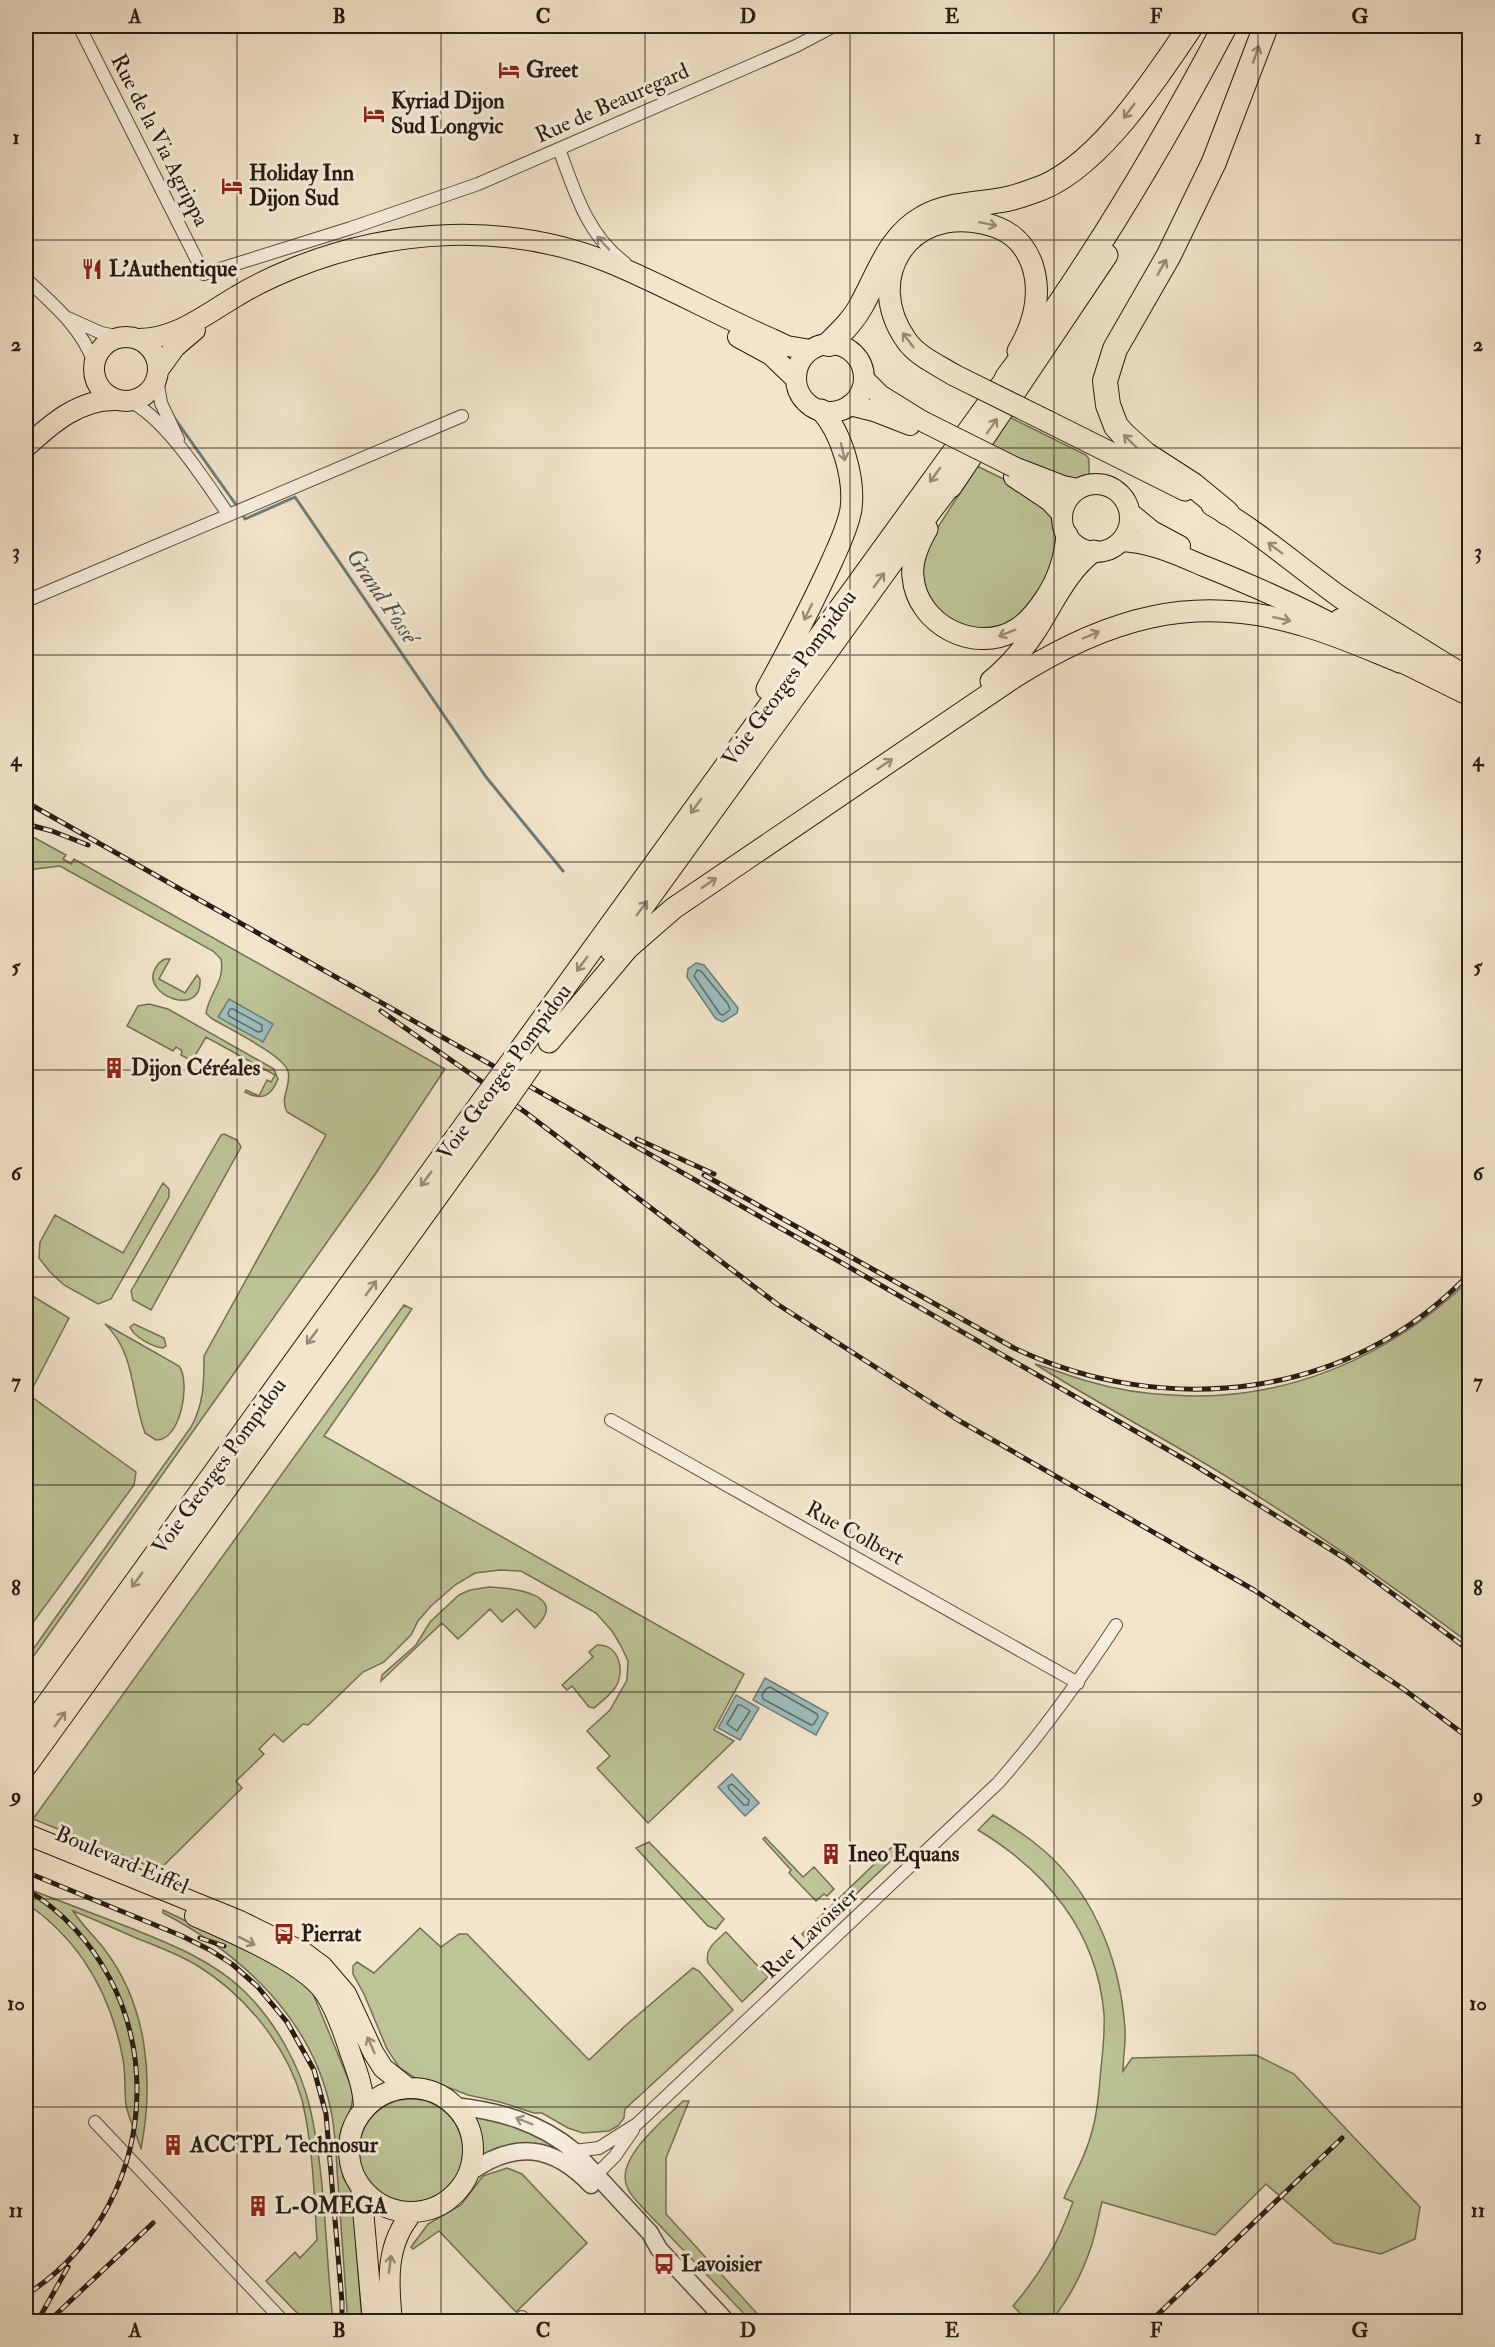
<svg xmlns="http://www.w3.org/2000/svg" width="1495" height="2347" font-family="'IM FELL Double Pica',serif">
  <rect width="100%" height="100%" fill="#f3e5cb"/>
  <filter id="stains"><feTurbulence type="fractalNoise" baseFrequency=".00333" numOctaves="4"/><feColorMatrix values="0 0 0 0 .2 0 0 0 0 .09 0 0 0 0 .02 0 0 0 .5 -.17"/></filter>
  <radialGradient id="worn" r=".72"><stop offset=".6" stop-color="#630" stop-opacity="0"/><stop offset="1" stop-color="#630" stop-opacity=".3"/></radialGradient>
  <!-- green -->
  <path fill="#bdc496" stroke="#727054" stroke-width="1.5" d="M1009,417L1086,455L1089,459V476L1075,481L989,447Z
    M977,466L1024,489L1055,513L1061,542L1056,567L1020,619L996,631L956,626L930,603L921,572L926,546Z
    M26,836L35,838L66,855L63,859L71,864L74,859L445,1069L376,1173L26,1667V1659L191,1427C204,1404 204,1382 204,1356L326,1135L287,1112C279,1097 292,1086 288,1071C283,1055 227,1028 211,1018L206,1013C210,991 225,982 221,959L213,951L60,866L35,869L26,875Z
    M165,959H170L159,979L185,993L197,975L200,979C203,1019 141,995 155,969C158,964 159,962 165,959Z
    M149,1004L168,1009L274,1069L278,1079C271,1097 261,1101 245,1092L246,1090L259,1096L267,1080L271,1082L275,1075L206,1037L192,1061L181,1055L182,1051L176,1047L173,1051L127,1026L138,1006Z
    M224,1134L237,1140L241,1147L151,1310L133,1300L131,1291L221,1135Z
    M163,1183L169,1189V1197L111,1299L98,1304L64,1285L50,1272L39,1258L40,1242L55,1215L123,1253Z
    M1469,1280V1643C1390,1584 1309,1527 1224,1475C1162,1437 1097,1403 1035,1364C1052,1369 1069,1376 1087,1381C1114,1389 1144,1394 1172,1395C1283,1403 1391,1357 1469,1280Z
    M26,1292L69,1318L29,1395L136,1472L134,1485L26,1632Z
    M404,1305L412,1309L324,1436L744,1674L714,1730L734,1741L648,1823L597,1768L610,1756L587,1731L610,1710L627,1680L628,1661L621,1646L612,1631L596,1613L521,1571L500,1570L475,1573L455,1585L431,1606L418,1621L411,1635L384,1662L363,1672L308,1725L303,1724L283,1742L274,1734L259,1749L264,1754L236,1781L242,1788L159,1870L33,1819Z
    M105,1324L179,1366C191,1382 181,1441 156,1440L145,1433C131,1396 136,1353 105,1324Z
    M134,1324L164,1338L166,1346L163,1348C153,1347 134,1337 130,1327Z
    M489,1587C512,1588 571,1594 535,1628L517,1609L502,1622L490,1609L458,1639L442,1623L381,1681L382,1675L416,1645L430,1622L459,1595L470,1590Z
    M597,1645C619,1644 626,1671 615,1688C610,1695 601,1702 594,1708L589,1707L572,1686L567,1690L562,1685L593,1657L589,1652Z
    M993,1815C1006,1823 1019,1831 1032,1841C1091,1885 1120,1957 1125,2029C1126,2043 1123,2057 1123,2071L1132,2058L1256,2055L1294,2074L1420,2207L1415,2239L1381,2254L1334,2243L1266,2184L1215,2235L1102,2202C1098,2217 1096,2233 1091,2247C1082,2274 1069,2299 1051,2321H1022L1025,2318L1013,2306C1042,2272 1058,2243 1073,2202L1064,2198C1073,2177 1087,2154 1092,2131C1098,2112 1099,2089 1101,2068C1103,2050 1105,2032 1104,2014C1097,1931 1046,1871 978,1830Z
    M765,1837L803,1877L814,1867L834,1889L827,1896L824,1894L816,1901L789,1873L791,1870L763,1839Z
    M649,1842L724,1919L716,1929L708,1926L636,1848Z
    M893,1846L901,1851L808,1940L802,1934Z
    M26,1888C60,1901 94,1914 128,1927C168,1943 212,1960 243,1990C275,2021 300,2065 310,2108C326,2177 325,2251 333,2321H305L266,2281L295,2252L300,2258L317,2240C314,2194 313,2145 302,2100C287,2046 245,1995 198,1966C178,1954 157,1946 136,1938C115,1929 94,1919 73,1911C82,1925 95,1937 105,1950C148,2007 154,2081 141,2149C137,2135 129,2120 126,2105C124,2090 126,2074 123,2059C111,1995 80,1940 26,1903Z
    M163,1910L274,1963L309,1984L351,2086L353,2097L351,2108L341,2130L339,2142L343,2177L352,2193L362,2321H346L347,2310C344,2268 341,2226 338,2183C336,2159 336,2134 331,2111C313,2020 242,1954 163,1913Z
    M420,1928L441,1947L459,1934H467L589,2060L625,2026L693,1968L699,1971L733,2010L625,2109L624,2118L618,2126L609,2131L583,2133L568,2128L542,2113H534L500,2102L468,2095L429,2080L415,2078L399,2067L387,2049L364,1994L353,1974V1966L357,1962L374,1973Z
    M726,1932L768,1977L742,2002L708,1963C704,1949 716,1941 726,1932Z
    M359 2151a52 52 0 1 1 104 0a52 52 0 1 1-104 0Z
    M683,2101H689L666,2158V2214L764,2321H751L643,2208C638,2202 631,2196 628,2189C612,2160 665,2119 683,2101Z
    M471,2115L482,2116L545,2137L572,2155L543,2146L480,2157L477,2128Z
    M507,2168L522,2174L587,2243L516,2312L439,2231L413,2249L411,2247L428,2224L461,2205L483,2176Z"/>
  <!-- water -->
  <path fill="#9dbebd" stroke="#6d7d79" stroke-width="1.5" d="M696,963L704,965L738,1008L737,1013L723,1022L716,1019L687,977L688,969Z
    M229,999L273,1024L263,1042L218,1017Z
    M765,1678L828,1713L816,1735L753,1700Z
    M736,1695L759,1708L740,1740L718,1728Z
    M732,1774L759,1803L745,1816L718,1787Z"/>
  <g fill="none" stroke-linecap="round" stroke-linejoin="round">
    <!-- shore -->
    <path stroke="#626d68" stroke-width="1.5" d="M697,970L701,971L728,1004L730,1010L723,1015L720,1014L694,976Z
      M230,1009H233L262,1025V1031L258,1032L229,1016L228,1013Z
      M770,1687L817,1714L818,1717L814,1724L811,1725L763,1699L762,1695L766,1689Z
      M738,1705H741L750,1711L737,1731L727,1724Z
      M732,1784L749,1800L748,1805H744L729,1789L728,1786Z"/>
    <!-- stream -->
    <path stroke="#6d7d79" stroke-width="3" d="M173,416L239,509
      M242,514L245,519L295,497L486,777L563,871"/>
    <defs>
      <path id="minor" d="M79,26L204,274L351,228L478,184L796,46L834,26
        M559,149C575,192 587,235 625,263
        M26,279C52,303 82,328 94,363
        M68,318L101,333L121,337
        M157,379L161,403L178,439
        M129,401C165,417 205,481 228,514
        M26,601L462,416
        M611,1420L1078,1683
        M95,2122L284,2322
        M574,2151L599,2148L637,2124L998,1783C1042,1733 1080,1680 1116,1625
        M589,2172L596,2175L615,2156L633,2130
        M522,2317L524,2322"/>
      <path id="tertiary" d="M455,2106C499,2111 539,2122 574,2151L650,2233L659,2249L727,2322
        M469,2173C515,2140 553,2145 591,2185"/>
      <path id="primary" d="M94 369a32 32 0 1 1 64 0a32 32 0 1 1-64 0Z
        M738,337L771,355L796,379
        M139,339C176,339 206,314 237,296C255,285 274,276 294,268C393,228 508,222 608,262C664,285 717,315 772,339L787,346L811,350
        M796 378a34 34 0 1 1 68 0a34 34 0 1 1-68 0Z
        M159,369L175,347L195,330
        M864,379L880,395L922,421
        M850,405L874,411L910,425
        M26,447C51,424 79,399 116,400
        M1014,467L1063,486L1078,489
        M1014,477L1050,501L1062,514
        M1062 518a34 34 0 1 1 68 0a34 34 0 1 1-68 0Z
        M1130,513L1152,531L1180,546
        M1121,541C1150,542 1178,555 1204,566C1254,586 1304,608 1351,634
        M1340,619L1408,652
        M1387,655L1470,696
        M26,1834L240,1921L303,1952L322,1966L346,1994L373,2052L383,2068L408,2088
        M195,1916C228,1930 306,1964 325,1993C336,2010 344,2033 350,2052C357,2071 364,2089 364,2110
        M349 2150a62 62 0 1 1 124 0a62 62 0 1 1-124 0Z
        M361,2187L373,2322
        M392,2322C388,2282 385,2244 413,2212"/>
      <path id="trunk" d="M954,375C938,365 917,356 906,340C863,278 908,207 982,223C1007,228 1023,240 1032,264C1042,294 1034,324 1018,351
        M1047,421L1185,490
        M951,487L1107,255
        M1212,505C1258,531 1297,566 1340,597C1381,625 1423,650 1465,676
        M927,529C919,543 911,561 913,577C917,625 976,655 1017,629C1029,622 1037,611 1045,599C1058,580 1065,558 1067,535
        M991,681C1008,667 1022,651 1034,633C1052,606 1067,570 1094,551
        M767,689C790,647 812,605 832,561C839,545 848,527 851,509C855,479 842,433 821,410
        M611,951L896,557L959,474
        M549,1042L628,948L674,908L1013,678C1106,619 1193,592 1302,625C1335,634 1368,649 1400,662
        M516,1055L1005,380
        M26,1733L485,1097
        M26,1766L502,1107"/>
      <path id="motorway" d="M829,344C841,332 853,321 861,306C879,274 889,237 923,218C948,203 979,205 1007,199C1016,197 1025,194 1033,191C1096,172 1155,79 1191,26
        M1007,378C1090,267 1161,147 1225,26
        M1227,513L1193,485L1145,454L1123,434L1116,426L1108,405L1105,381L1115,349L1169,255L1214,162L1266,26"/>
    </defs>
    <!-- minor casing -->
    <use href="#minor" stroke="#594e41" stroke-width="14"/>
    <!-- tertiary casing -->
    <use href="#tertiary" stroke="#594e41" stroke-width="19"/>
    <!-- primary casing -->
    <use href="#primary" stroke="#261c13" stroke-width="22"/>
    <!-- trunk casing -->
    <use href="#trunk" stroke="#261c13" stroke-width="23"/>
    <!-- motorway casing -->
    <use href="#motorway" stroke="#261c13" stroke-width="26"/>
    <!-- minor -->
    <use href="#minor" stroke="#f7eedd" stroke-width="12"/>
    <!-- tertiary -->
    <use href="#tertiary" stroke="#f7eedd" stroke-width="16"/>
    <!-- primary -->
    <use href="#primary" stroke="#f3e5cb" stroke-width="20"/>
    <!-- trunk -->
    <use href="#trunk" stroke="#f3e5cb" stroke-width="21"/>
    <!-- motorway -->
    <use href="#motorway" stroke="#f3e5cb" stroke-width="24"/>
    <defs>
      <path id="rail" d="M26,802L821,1251L1191,1463L1346,1559L1470,1651
        M26,824L52,831L88,845
        M381,1011L525,1112L777,1304L958,1420L1254,1590L1402,1688L1470,1739
        M637,1139L714,1174
        M704,1175L1014,1348C1166,1420 1352,1399 1470,1273
        M26,1872L182,1936L210,1950L232,1964L257,1986L287,2022L314,2070L326,2114L342,2302V2322
        M26,1889C176,1982 172,2201 26,2295
        M200,1938L224,1946
        M37,2322L68,2267
        M48,2322L153,2223
        M1150,2322L1342,2138"/>
    </defs>
    <!-- rail casing -->
    <use href="#rail" stroke="#261c13" stroke-width="5"/>
    <!-- rail -->
    <use href="#rail" stroke="#f7eedd" stroke-width="3" stroke-dasharray="9" stroke-linecap="butt"/>
    <defs>
      <path id="primary-bridge" d="M922,421L1014,467"/>
      <path id="trunk-bridge" d="M954,375L1047,421
        M485,1097L516,1055
        M502,1107L532,1064"/>
    </defs>
    <!-- primary-bridge casing -->
    <use href="#primary-bridge" stroke="#261c13" stroke-width="22" stroke-linecap="butt"/>
    <!-- trunk-bridge casing -->
    <use href="#trunk-bridge" stroke="#261c13" stroke-width="23" stroke-linecap="butt"/>
    <!-- primary-bridge -->
    <use href="#primary-bridge" stroke="#f3e5cb" stroke-width="20"/>
    <!-- trunk-bridge -->
    <use href="#trunk-bridge" stroke="#f3e5cb" stroke-width="21"/>
  </g>
  <!-- one-way arrows -->
  <defs><path id="oneway-shaft" d="M-6 0H5M1.5-3L5.5 0L1.5 3" fill="none" stroke-width="1.6" stroke-linecap="round" stroke-linejoin="round" transform="scale(1.5)"/></defs>
  <g stroke="#978b78">
    <use href="#oneway-shaft" transform="translate(1256 54) rotate(-71)"/>
    <use href="#oneway-shaft" transform="translate(1129 111) rotate(127)"/>
    <use href="#oneway-shaft" transform="translate(988 224) rotate(12)"/>
    <use href="#oneway-shaft" transform="translate(1162 267) rotate(-61)"/>
    <use href="#oneway-shaft" transform="translate(908 340) rotate(-127)"/>
    <use href="#oneway-shaft" transform="translate(992 426) rotate(-55)"/>
    <use href="#oneway-shaft" transform="translate(1130 441) rotate(-136)"/>
    <use href="#oneway-shaft" transform="translate(843 452) rotate(77)"/>
    <use href="#oneway-shaft" transform="translate(935 475) rotate(126)"/>
    <use href="#oneway-shaft" transform="translate(1275 548) rotate(-143)"/>
    <use href="#oneway-shaft" transform="translate(879 580) rotate(-54)"/>
    <use href="#oneway-shaft" transform="translate(808 612) rotate(116)"/>
    <use href="#oneway-shaft" transform="translate(1282 619) rotate(13)"/>
    <use href="#oneway-shaft" transform="translate(1007 633) rotate(158)"/>
    <use href="#oneway-shaft" transform="translate(1091 635) rotate(-23)"/>
    <use href="#oneway-shaft" transform="translate(885 764) rotate(-34)"/>
    <use href="#oneway-shaft" transform="translate(696 806) rotate(126)"/>
    <use href="#oneway-shaft" transform="translate(709 883) rotate(-34)"/>
    <use href="#oneway-shaft" transform="translate(642 908) rotate(-54)"/>
    <use href="#oneway-shaft" transform="translate(582 964) rotate(126)"/>
    <use href="#oneway-shaft" transform="translate(426 1179) rotate(126)"/>
    <use href="#oneway-shaft" transform="translate(371 1288) rotate(-54)"/>
    <use href="#oneway-shaft" transform="translate(312 1337) rotate(126)"/>
    <use href="#oneway-shaft" transform="translate(137 1580) rotate(126)"/>
    <use href="#oneway-shaft" transform="translate(60 1719) rotate(-54)"/>
    <use href="#oneway-shaft" transform="translate(247 1941) rotate(27)"/>
    <use href="#oneway-shaft" transform="translate(371 2045) rotate(-114)"/>
    <use href="#oneway-shaft" transform="translate(390 2264) rotate(-83)"/>
  </g>
  <g stroke="#999082">
    <use href="#oneway-shaft" transform="translate(603 243) rotate(-133)"/>
    <use href="#oneway-shaft" transform="translate(524 2121) rotate(-158)"/>
  </g>
  <!-- grid -->
  <path fill="none" stroke="#261c13" stroke-width="1.5" stroke-opacity="0.55" d="M237,26V2322M441,26V2322M645,26V2322M850,26V2322M1054,26V2322M1258,26V2322M26,240H1470M26,448H1470M26,655H1470M26,862H1470M26,1070H1470M26,1277H1470M26,1485H1470M26,1692H1470M26,1899H1470M26,2107H1470"/>
  <!-- icons -->
  <defs>
    <symbol id="hotel-bare" viewBox="-9 -9 18 18"><path d="M-6-4.5h1.5V1H6V5H4.5V3h-9V5H-6ZM-4 0a1.8 1.8 0 1 1 3.6 0ZM.5 0V-2.5h3Q6-2.5 6 0Z" fill="#8f2418" stroke="#f7eedd" stroke-width="2.5" paint-order="stroke"/></symbol>
    <symbol id="restaurant-bare" viewBox="-9 -9 18 18"><path d="M-5-6h1v4h1v-4h1v4h1v-4h1v5L-1.5 .5V6h-2V.5L-5-1ZM5-6V6H3V1.5H1.5Q1.5-4 5-6Z" fill="#8f2418" stroke="#f7eedd" stroke-width="2.5" paint-order="stroke"/></symbol>
    <symbol id="building-bare" viewBox="-9 -9 18 18"><path d="M-4-6H4V6H1V3H-1V6H-4ZM-2.5-4.3h1.7v1.8h-1.7ZM.8-4.3h1.7v1.8H.8ZM-2.5-1h1.7V.8h-1.7ZM.8-1h1.7V.8H.8Z" fill="#8f2418" stroke="#f7eedd" stroke-width="2.5" paint-order="stroke"/></symbol>
    <symbol id="bus-bare" viewBox="-9 -9 18 18"><path d="M-5-6H5V4H4V6H2V4H-2V6H-4V4H-5ZM-3.5-4V0h7V-4ZM-3.5 1.2v1.5H-2V1.2ZM2 1.2v1.5H3.5V1.2Z" fill="#8f2418" stroke="#f7eedd" stroke-width="2.5" paint-order="stroke"/></symbol>
  </defs>
  <g fill-rule="evenodd">
    <use href="#hotel-bare" x="494" y="55" width="30" height="30"/>
    <use href="#hotel-bare" x="359" y="99" width="30" height="30"/>
    <use href="#hotel-bare" x="217" y="171" width="30" height="30"/>
    <use href="#restaurant-bare" x="77" y="254" width="30" height="30"/>
    <use href="#building-bare" x="99" y="1053" width="30" height="30"/>
    <use href="#building-bare" x="816" y="1839" width="30" height="30"/>
    <use href="#bus-bare" x="269" y="1919" width="30" height="30"/>
    <use href="#building-bare" x="158" y="2130" width="30" height="30"/>
    <use href="#building-bare" x="243" y="2191" width="30" height="30"/>
    <use href="#bus-bare" x="649" y="2249" width="30" height="30"/>
  </g>
  <g text-anchor="middle" dominant-baseline="central" stroke-width="6" stroke-linejoin="round" paint-order="stroke">
    <!-- poi labels -->
    <g font-size="22" font-weight="bold" fill="#261c13" stroke="#f7eedd" text-anchor="start">
      <text x="526" y="70">Greet</text>
      <text x="391" y="101">Kyriad Dijon<tspan x="391" dy="25">Sud Longvic</tspan></text>
      <text x="249" y="173">Holiday Inn<tspan x="249" dy="25">Dijon Sud</tspan></text>
      <text x="109" y="269">L'Authentique</text>
      <text x="131" y="1068">Dijon Céréales</text>
      <text x="848" y="1854">Ineo Equans</text>
      <text x="301" y="1934">Pierrat</text>
      <text x="190" y="2145">ACCTPL Technosur</text>
      <text x="275" y="2206">L-OMEGA</text>
      <text x="681" y="2264">Lavoisier</text>
    </g>
    <!-- street labels -->
    <g font-size="22" fill="#261c13" stroke="#f7eedd">
      <text transform="translate(612 103) rotate(-24)">Rue de Beauregard</text>
      <text transform="translate(160 140) rotate(63)">Rue de la Via Agrippa</text>
      <text transform="translate(789 678) rotate(-54)">Voie Georges Pompidou</text>
      <text transform="translate(504 1072) rotate(-54)">Voie Georges Pompidou</text>
      <text transform="translate(219 1466) rotate(-54)">Voie Georges Pompidou</text>
      <text transform="translate(855 1533) rotate(29)">Rue Colbert</text>
      <text transform="translate(122 1860) rotate(23)">Boulevard Eiffel</text>
      <text transform="translate(810 1933) rotate(-43)">Rue Lavoisier</text>
    </g>
    <!-- water labels -->
    <g font-size="24" font-style="italic" fill="#50554e" stroke="#f7eedd">
      <text transform="translate(382 596) rotate(56)">Grand Fossé</text>
    </g>
  </g>
  <!-- margin -->
  <rect width="1495" height="2347" fill="none" stroke="#f3e5cb" stroke-width="66"/>
  <rect x="33" y="33" width="1429" height="2281" fill="none" stroke="#261c13" stroke-width="2"/>
  <g font-size="20" text-anchor="middle" font-weight="bold" fill="#261c13">
    <text x="135" y="23">A</text>
    <text x="339" y="23">B</text>
    <text x="543" y="23">C</text>
    <text x="748" y="23">D</text>
    <text x="952" y="23">E</text>
    <text x="1156" y="23">F</text>
    <text x="1360" y="23">G</text>
    <text x="16" y="144">1</text>
    <text x="1478" y="144">1</text>
    <text x="16" y="351">2</text>
    <text x="1478" y="351">2</text>
    <text x="16" y="558">3</text>
    <text x="1478" y="558">3</text>
    <text x="16" y="766">4</text>
    <text x="1478" y="766">4</text>
    <text x="16" y="973">5</text>
    <text x="1478" y="973">5</text>
    <text x="16" y="1180">6</text>
    <text x="1478" y="1180">6</text>
    <text x="16" y="1388">7</text>
    <text x="1478" y="1388">7</text>
    <text x="16" y="1595">8</text>
    <text x="1478" y="1595">8</text>
    <text x="16" y="1802">9</text>
    <text x="1478" y="1802">9</text>
    <text x="16" y="2010">10</text>
    <text x="1478" y="2010">10</text>
    <text x="16" y="2217">11</text>
    <text x="1478" y="2217">11</text>
    <text x="135" y="2337">A</text>
    <text x="339" y="2337">B</text>
    <text x="543" y="2337">C</text>
    <text x="748" y="2337">D</text>
    <text x="952" y="2337">E</text>
    <text x="1156" y="2337">F</text>
    <text x="1360" y="2337">G</text>
  </g>
  <rect width="100%" height="100%" filter="url(#stains)"/>
  <rect width="100%" height="100%" fill="url(#worn)"/>
</svg>
